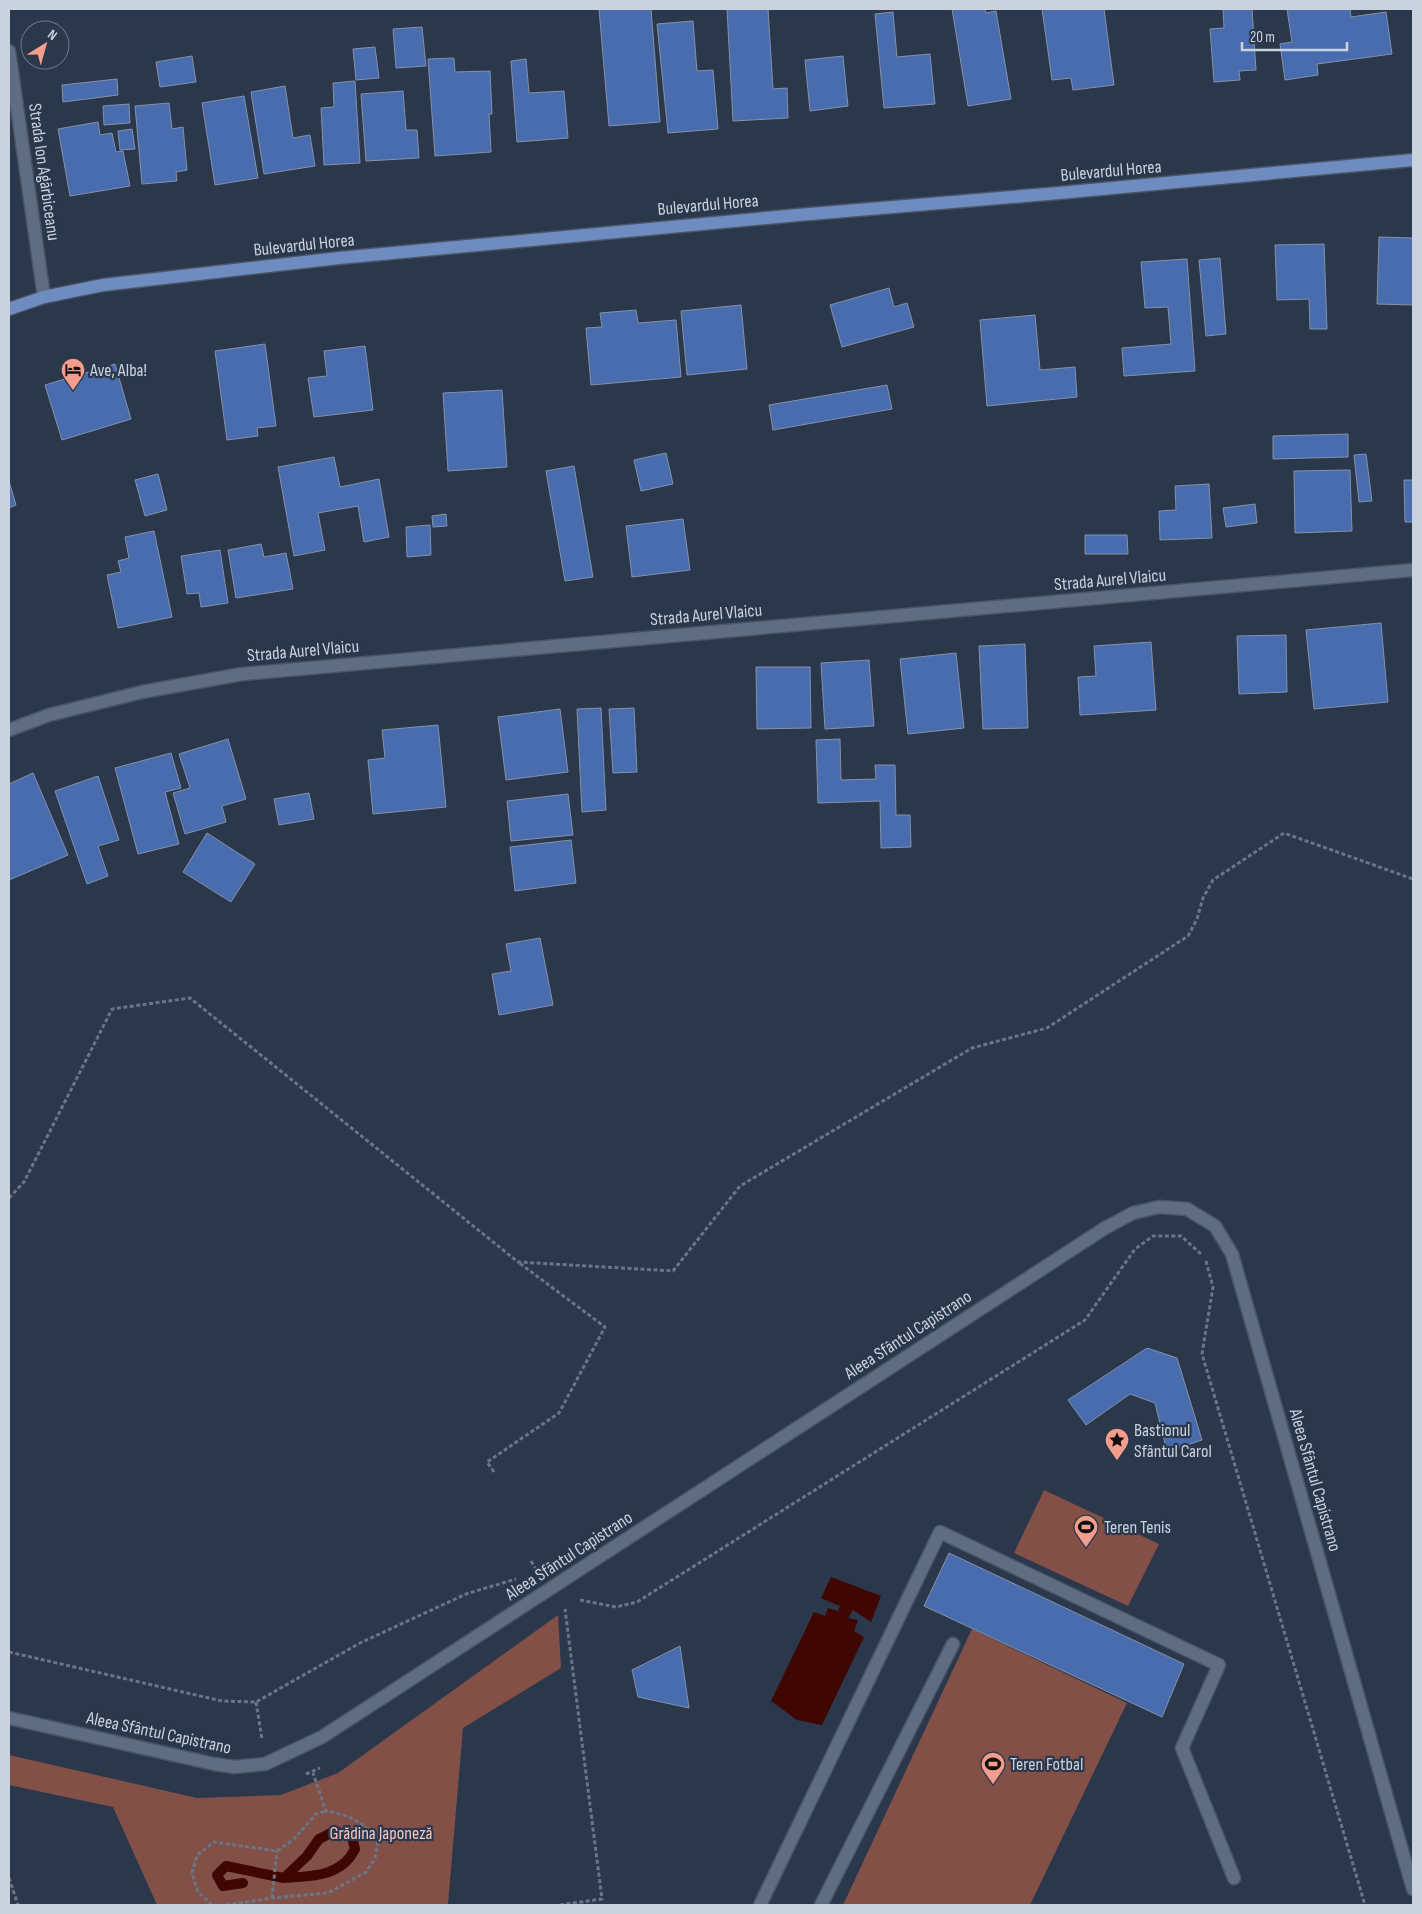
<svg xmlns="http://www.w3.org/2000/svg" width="1422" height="1914" font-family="'Sofia Sans Condensed',sans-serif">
  <rect width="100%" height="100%" fill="#2b374b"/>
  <!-- green -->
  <path fill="#835047" d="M1044,1490L1159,1544L1128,1606L1014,1553Z
    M558,1615L561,1668L463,1728L448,1904L440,1905H157L113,1807L9,1785V1755L197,1798L281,1795L338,1773Z
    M972,1629L1127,1703L1030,1905H843Z"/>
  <!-- water -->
  <path fill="#400601" d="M831,1577L881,1596L871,1622L853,1610L848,1618L858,1620L854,1631L864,1637L822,1725L797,1720L771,1701L814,1612L825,1616L828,1608L838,1611L840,1606L821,1598Z"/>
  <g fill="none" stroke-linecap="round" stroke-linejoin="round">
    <!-- stream -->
    <path stroke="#400601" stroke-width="10" d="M243,1883L223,1886L217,1875L226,1866L284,1878L307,1856L319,1839L335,1831L352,1837L355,1849C341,1877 312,1876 284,1878"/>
  </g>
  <!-- building -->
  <path fill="#486cad" stroke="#8492aa" d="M599,9H651L660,122L609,126Z
    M727,9H768L773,89L787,88L788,118L733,121Z
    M952,9H985L986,13L996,11L1011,99L968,106Z
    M1042,9H1104L1114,85L1073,90L1071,78L1052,80Z
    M1223,9H1252L1256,70L1239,71L1240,80L1214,82L1210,29L1224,28Z
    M1287,9H1350L1351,17L1386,12L1392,54L1317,64L1318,75L1285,80L1280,44L1292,42Z
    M893,12L897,57L930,54L935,104L884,108L875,14Z
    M693,21L697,71L713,70L718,129L668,133L657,24Z
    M422,27L426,66L396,68L393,29Z
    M375,47L379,78L356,80L353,49Z
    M192,56L196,82L160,87L156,62Z
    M843,56L848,106L810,111L805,60Z
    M454,58L455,72L490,71L492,114H489L491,152L435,156L428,59Z
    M526,59L529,93L564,91L568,138L517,142L511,61Z
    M117,79L118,95L63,102L62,85Z
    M355,81L360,163L324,165L321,108L334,107L333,83Z
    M285,86L293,138L310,135L315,166L264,174L251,92Z
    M403,91L406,130H417L419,158L366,161L361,94Z
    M244,96L258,178L215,185L202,103Z
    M169,103L172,129L183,127L187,170L176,172L177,181L142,184L135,106Z
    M129,104L130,123L104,125L103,106Z
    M98,122L100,135L112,133L116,152L123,151L130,186L70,196L58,129Z
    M132,129L135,149L120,150L118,131Z
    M1379,237L1413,238V305L1377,304Z
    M1324,244L1327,329H1310L1309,299L1277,300L1275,245Z
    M1220,258L1226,334L1206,336L1199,260Z
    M1187,259L1195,371L1124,376L1122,348L1171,344L1168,307L1145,308L1141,262Z
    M889,288L894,307L907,303L914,327L842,347L830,305Z
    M741,305L747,369L687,375L681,311Z
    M636,310L638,323L676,320L681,377L591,385L586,328L602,327L600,313Z
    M1035,315L1040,370L1075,367L1077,397L987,406L980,320Z
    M265,344L276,426L257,428L258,436L227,440L215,351Z
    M365,346L373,410L314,417L308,378L327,376L324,351Z
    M115,364L131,419L62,440L45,385Z
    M887,385L892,409L773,430L769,405Z
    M502,390L507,467L448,471L443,393Z
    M1348,434V457L1273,459V436Z
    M666,453L673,484L641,491L634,460Z
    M1366,454L1372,501L1359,502L1354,455Z
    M334,457L340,487L379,479L389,537L364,542L358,506L318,513L325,550L294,556L278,467Z
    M574,466L593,577L565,581L546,471Z
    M1350,470L1352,531L1295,533L1294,471Z
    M158,474L167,510L145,516L135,480Z
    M1404,480H1413V522H1405Z
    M9,481L16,505L9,508Z
    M1209,484L1212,538L1160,540L1159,511L1176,510L1175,486Z
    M1255,504L1257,523L1226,527L1223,508Z
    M446,514L447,526L433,527L432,516Z
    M683,519L690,570L632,577L626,526Z
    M430,525L431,555L407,557L406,527Z
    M154,531L172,617L118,628L107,575L121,572L118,561L129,558L125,537Z
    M1085,535H1127L1128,554H1085Z
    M261,544L264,557L286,553L293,589L236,598L228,550Z
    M220,550L228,603L201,607L199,593L187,594L181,556Z
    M1381,623L1388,702L1314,709L1306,630Z
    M1286,635L1287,692L1239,694L1237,636Z
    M1151,642L1156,710L1080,715L1078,677L1096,676L1094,646Z
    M1025,644L1028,728L983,729L979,646Z
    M956,653L964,728L908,734L900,659Z
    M869,660L874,726L825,729L821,663Z
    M756,667H810L811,728L757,729Z
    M601,708L606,810L582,812L577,709Z
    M634,708L637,772L613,773L609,709Z
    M560,709L568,772L506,780L498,717Z
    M438,725L446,807L373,814L368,760L385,758L382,730Z
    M228,739L246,799L222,806L226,822L185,834L173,793L190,788L179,754Z
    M840,739L841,780L876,779L875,765H895L896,815H910L911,847L881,848L880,801L818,803L816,740Z
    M171,753L181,788L165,792L179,844L138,854L115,768Z
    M33,773L68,855L9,880V784Z
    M98,776L119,840L98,846L108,876L87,884L55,791Z
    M309,793L314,819L279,825L274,799Z
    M568,794L573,835L511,841L507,801Z
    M207,833L255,864L231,902L183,872Z
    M571,840L576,883L515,891L510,847Z
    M540,938L553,1005L499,1015L492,974L511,971L506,944Z
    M1147,1348L1177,1358L1202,1440L1167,1452L1155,1403L1130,1394L1086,1425L1068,1400Z
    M949,1553L1184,1664L1162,1717L924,1606Z
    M680,1646L689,1708L638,1697L632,1670Z"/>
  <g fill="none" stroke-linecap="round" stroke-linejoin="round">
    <defs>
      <path id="service" d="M9,1718L214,1764L234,1767L265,1764L322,1737L1105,1228L1133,1213L1159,1207L1187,1209L1215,1226L1232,1254L1413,1889
        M760,1905L940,1532L1219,1665L1182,1748L1234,1878
        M821,1905L953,1644"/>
      <path id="minor" d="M9,51L44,297
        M9,730L49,715L142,692L242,674L1413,570"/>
      <path id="primary" d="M9,309L44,297L103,285L339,258L798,215L1059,193L1413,160"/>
    </defs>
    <!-- service casing -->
    <use href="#service" stroke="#4a5465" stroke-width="15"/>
    <!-- minor casing -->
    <use href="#minor" stroke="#4a5465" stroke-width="15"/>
    <!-- primary casing -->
    <use href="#primary" stroke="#4a5465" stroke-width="15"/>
    <!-- path -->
    <path stroke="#6b7586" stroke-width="3" stroke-dasharray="4 2.5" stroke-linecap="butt" d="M9,1198L24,1182L112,1009L190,998L518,1262L673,1271L740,1186L972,1048L1047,1028L1188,936L1197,919L1203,898L1213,880L1284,833L1413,879
      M1206,1261L1213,1287L1202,1354L1365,1905
      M494,1472L487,1462L559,1413L605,1327L518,1262
      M531,1561L536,1569
      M580,1600L616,1607L637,1602L1085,1320L1135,1249L1153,1236H1181L1201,1254
      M9,1652L222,1701L256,1702L360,1643L466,1594L516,1579
      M256,1702L262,1739
      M306,1774L320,1768
      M9,1878L18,1905
      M272,1898L277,1851
      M212,1905L198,1892L192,1873L197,1855L214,1842L277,1851L293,1840L316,1814L326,1811
      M226,1905L272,1898L328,1893L366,1872L375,1858L378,1840C362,1821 349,1815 326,1811L313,1773
      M560,1905L602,1899L565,1609"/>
    <!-- service -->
    <use href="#service" stroke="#5f6d83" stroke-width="12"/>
    <!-- minor -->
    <use href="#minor" stroke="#5f6d83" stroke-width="12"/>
    <!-- primary -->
    <use href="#primary" stroke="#6e8cc0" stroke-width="12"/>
  </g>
  <!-- icons -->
  <defs>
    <symbol id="hotel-pin" viewBox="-11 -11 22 30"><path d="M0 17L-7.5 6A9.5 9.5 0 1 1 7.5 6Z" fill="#f49d8c" stroke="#2b374b"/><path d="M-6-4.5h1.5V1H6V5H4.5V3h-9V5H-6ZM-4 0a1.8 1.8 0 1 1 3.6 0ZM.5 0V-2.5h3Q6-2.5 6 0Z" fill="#111"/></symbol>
    <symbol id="sight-pin" viewBox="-11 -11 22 30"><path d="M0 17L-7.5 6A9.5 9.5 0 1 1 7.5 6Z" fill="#f49d8c" stroke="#2b374b"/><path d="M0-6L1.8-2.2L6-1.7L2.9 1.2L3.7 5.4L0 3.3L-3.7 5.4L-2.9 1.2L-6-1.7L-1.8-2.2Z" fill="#111"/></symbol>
    <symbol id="stadium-pin" viewBox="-11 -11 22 30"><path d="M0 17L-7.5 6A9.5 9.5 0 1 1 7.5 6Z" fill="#f49d8c" stroke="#2b374b"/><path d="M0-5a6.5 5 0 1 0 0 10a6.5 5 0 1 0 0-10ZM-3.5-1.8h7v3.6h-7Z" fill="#111"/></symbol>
  </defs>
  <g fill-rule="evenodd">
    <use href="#hotel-pin" x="59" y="356" width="28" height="38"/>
    <use href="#sight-pin" x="1103" y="1426" width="28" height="38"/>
    <use href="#stadium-pin" x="1072" y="1513" width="28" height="38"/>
    <use href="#stadium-pin" x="979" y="1750" width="28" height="38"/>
  </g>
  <g text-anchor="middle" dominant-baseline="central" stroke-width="4.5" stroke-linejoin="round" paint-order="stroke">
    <!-- street labels -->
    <g font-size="18" fill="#cbd2df" stroke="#2b374b">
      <text transform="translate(1111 171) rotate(-5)">Bulevardul Horea</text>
      <text transform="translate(44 172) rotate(82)">Strada Ion Agârbiceanu</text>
      <text transform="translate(708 205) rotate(-5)">Bulevardul Horea</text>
      <text transform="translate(304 245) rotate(-6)">Bulevardul Horea</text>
      <text transform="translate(1110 580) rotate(-5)">Strada Aurel Vlaicu</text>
      <text transform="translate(706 615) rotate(-5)">Strada Aurel Vlaicu</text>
      <text transform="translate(303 651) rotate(-5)">Strada Aurel Vlaicu</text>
      <text transform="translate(908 1335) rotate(-33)">Aleea Sfântul Capistrano</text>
      <text transform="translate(1315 1480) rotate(74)">Aleea Sfântul Capistrano</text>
      <text transform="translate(569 1556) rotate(-33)">Aleea Sfântul Capistrano</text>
      <text transform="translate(159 1733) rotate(12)">Aleea Sfântul Capistrano</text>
    </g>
    <!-- poi labels -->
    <g font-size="18" fill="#cbd2df" stroke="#2b374b" text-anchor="start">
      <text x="90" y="370">Ave, Alba!</text>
      <text x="1134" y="1430">Bastionul<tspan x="1134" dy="21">Sfântul Carol</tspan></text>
      <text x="1104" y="1527">Teren Tenis</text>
      <text x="1010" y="1764">Teren Fotbal</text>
    </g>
    <!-- park labels -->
    <g font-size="18" fill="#f7c7bd" stroke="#2b374b">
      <text x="381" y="1833">Grădina Japoneză</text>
    </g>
  </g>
  <!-- border -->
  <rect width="1422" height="1914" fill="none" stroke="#cbd2df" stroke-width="20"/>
  <!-- north arrow -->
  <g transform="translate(45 45) rotate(37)"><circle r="24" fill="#2b374b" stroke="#6b7586"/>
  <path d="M0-4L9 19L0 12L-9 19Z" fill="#f49d8c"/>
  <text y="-8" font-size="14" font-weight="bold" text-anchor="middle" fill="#cbd2df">N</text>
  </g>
  <!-- scale -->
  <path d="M1242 42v8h105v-8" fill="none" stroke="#cbd2df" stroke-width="2.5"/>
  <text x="1250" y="42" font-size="15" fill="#cbd2df" stroke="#2b374b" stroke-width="4" paint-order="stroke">20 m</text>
</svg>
